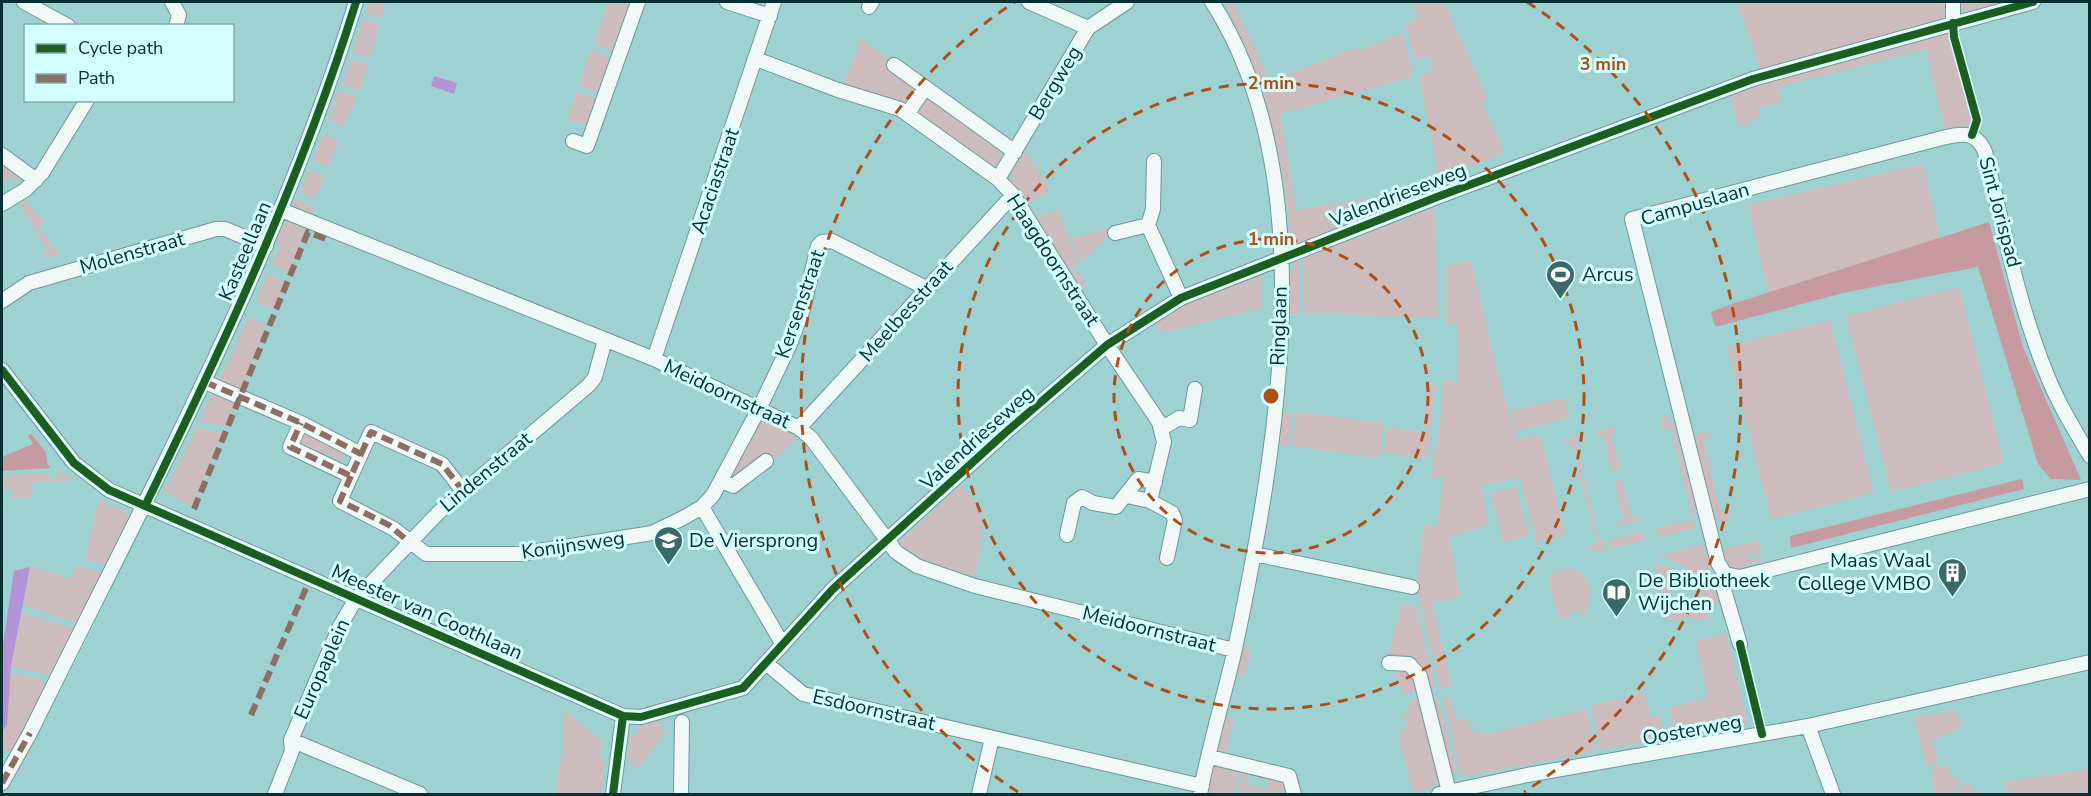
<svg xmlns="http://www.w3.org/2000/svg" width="2091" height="796" font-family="'Nunito Sans',sans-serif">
  <rect width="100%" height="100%" fill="#9ed1d1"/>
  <!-- green -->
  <path fill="#cdbcbe" d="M369,2H386L381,18L366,14Z
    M608,2H632L616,49L611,50L594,44Z
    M1224,2H1233L1268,77L1275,80L1355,48L1360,50L1402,33L1414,76L1280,114L1296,210L1432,188V193L1303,242H1291C1282,151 1267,83 1224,2Z
    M1412,2H1444L1487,98L1483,105L1505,153L1439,178L1419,75L1433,71L1430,56L1415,60L1405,24L1419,17Z
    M1737,2H1946L1943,18L1920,27L1760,69Z
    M1956,2H2014L1970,14L1957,5Z
    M363,19L380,24L370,58L353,53Z
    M1945,32L1951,41L1972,120V124L1949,131L1944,128L1926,49L1778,87L1781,102L1758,108L1760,117L1750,120L1751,124L1739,127L1729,94L1772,78Z
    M861,39L891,61L887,67L917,90L906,106L843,85Z
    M591,50L613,59L601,94L579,86Z
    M351,59L369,65L360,91L342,84Z
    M339,90L357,97L344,127L328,121Z
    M576,92L599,100L589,126L567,120Z
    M925,97L1003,151L999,162L994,165L985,163L915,113Z
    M323,134L339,140L328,167L313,161Z
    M1026,150L1050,192L1025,204C1005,179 1009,176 1026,150Z
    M2,161L16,173L19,182L16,184L12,177L2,182Z
    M1923,164L1947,268L1772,309L1748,205Z
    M309,170L325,176L315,199L300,193Z
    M294,199L314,207L311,218L294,210Z
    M25,201L45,222L38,228L61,256L45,257L43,254L47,251L20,204Z
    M1434,208L1439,318L1304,313L1303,258Z
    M1057,209L1079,263L1068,273L1034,219Z
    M289,221L307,227L289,274L271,265L279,247L277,240L283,226Z
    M1110,228L1111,233L1081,262L1071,238Z
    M1299,260L1300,314H1289V270L1293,269V262Z
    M1471,260L1497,372L1517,438L1511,440L1540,435L1566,536L1536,542L1520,477L1481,486L1488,524L1449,538L1460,597L1432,603L1452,686L1440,689L1416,585L1424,524L1437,527L1444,478L1430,477L1440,425L1443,380L1457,381V324H1446L1445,266Z
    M1077,269L1087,287L1079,292L1070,277Z
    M1261,270L1262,308L1162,333L1153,320L1183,303Z
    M268,273L285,283L274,310L256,302Z
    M1959,287L2004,463L1891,492L1846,316Z
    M249,317L267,326L240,394L215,379L221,377Z
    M1830,320L1874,493L1771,519L1727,347Z
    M1427,386H1435L1431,428H1423Z
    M211,389L237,400L225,427L199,422L211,397Z
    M1564,398L1569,418L1516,431L1511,411Z
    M1283,412L1293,414L1289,446L1279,445Z
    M1297,412L1384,423L1380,458L1292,446Z
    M1667,414L1670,424H1674L1697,514L1692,515L1671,429L1662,430L1661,419Z
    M763,420L792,434L797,440L769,462L732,481L728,479L755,429Z
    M1387,427L1431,433L1428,459L1384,453Z
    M1615,427L1618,432L1611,434L1620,469L1612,471L1603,436H1594L1596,432Z
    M196,428L223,433L192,507L163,491L170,482Z
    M1700,432H1706L1711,437L1703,441L1721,512L1730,511V517L1723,522L1717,521L1712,516L1694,440Z
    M304,433L345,454L341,463L331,456L299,444Z
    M1580,436L1584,440L1576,443L1599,538L1596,539L1572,444H1563L1565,440Z
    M57,471H61L74,480L32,483L31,497L13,499L12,489H2V476L48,473L49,479L58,478Z
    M1622,479L1632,518H1641L1639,521L1620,526L1616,522L1624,520L1614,481Z
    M961,485L983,510L981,543L975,576C947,569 922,563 899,543Z
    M1516,487L1529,535L1503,542L1490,493Z
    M99,499L134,518L108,565L85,560Z
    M1694,519L1696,528L1660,537L1655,533L1657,528Z
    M1641,532L1645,535L1644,541L1611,549L1609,540Z
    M1605,540L1607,550L1595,552L1589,549L1588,545Z
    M1759,540L1762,552L1747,556L1748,560L1764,556L1765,560L1747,565L1744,570L1733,571L1725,565L1721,550Z
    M1704,544L1718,600L1707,619L1693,622L1692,617L1674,622L1672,618L1664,620L1662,608L1665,607L1654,563L1677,570L1685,578V585L1674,586L1669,596L1676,611L1691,613L1702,602C1701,574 1682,562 1659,556Z
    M76,565L100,572L103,577L82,620L73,622L23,605L30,567L72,579Z
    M1568,568C1593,569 1594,603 1582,619L1579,610L1568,613L1569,622L1558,615L1548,578L1551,573Z
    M1401,604L1416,607L1436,689L1429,691C1421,660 1421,656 1388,661Z
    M21,612L72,628L75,631L53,674L47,675L11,666Z
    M1726,633L1748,725L1677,737L1669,708L1708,698L1696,641Z
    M1240,647L1251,649L1245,676L1234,673Z
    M1395,667L1411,671L1418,691L1402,695Z
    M11,672L45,681L47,686L13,752L2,751V731L7,725Z
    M1645,692L1650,717L1660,716L1665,738L1601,750L1591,706Z
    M1450,696L1456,721L1468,718L1472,733L1482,730L1484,735L1586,709L1596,751L1466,776L1461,774L1443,698Z
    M1438,697L1458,773L1449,774L1430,699Z
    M1418,699L1439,777L1434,787L1413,793L1397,731L1407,728L1403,713L1408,711L1409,701Z
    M564,710L602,741L600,760L605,761L601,794H556L560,759H563Z
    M1957,711L1962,727L1933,740L1938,763L1926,766L1914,717Z
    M1224,716L1234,718L1225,757L1215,755Z
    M654,721L661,722L663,735L639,768L632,767L633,762L627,759L630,736H635L638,728Z
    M1213,763L1236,768L1238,784L1233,794H1206Z
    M1940,765L1941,767L1948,765L1951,777L1958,779L1960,783L1950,794H1936L1930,768Z
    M1239,767L1249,772L1246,784L1266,789L1270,775L1283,779L1287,794H1238L1241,781Z
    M2089,769V794H2008L2003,782Z
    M1969,782L1972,790L1976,789L1978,794H1953L1959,787Z"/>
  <!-- forest -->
  <path fill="#c69aa0" d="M1989,222L2023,347L2081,480L2051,479L2038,464L1978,267L1847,292L1715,327L1711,312L1726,306Z
    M31,434L46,452L47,463L50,468L2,471V457L33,444L28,436Z
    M2022,479L2024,489L1791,548L1790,536Z"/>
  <!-- water -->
  <path fill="#b494d7" d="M434,76L457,83L454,94L431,86Z
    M30,567L11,666L7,725L2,731V651L14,571Z"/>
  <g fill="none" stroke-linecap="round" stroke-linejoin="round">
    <defs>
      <path id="minor" d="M24,2L68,26
        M172,2L179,15L176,26
        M727,2L770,16
        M1029,2L1088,28
        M869,7L872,2
        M1953,23V2
        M756,59L838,90L900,109L998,179L1013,195L1107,345L1159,422L1164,442L1150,501L1127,496
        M894,65L1015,152
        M908,113L925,88
        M573,141L587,146L638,2
        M2,155L36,180
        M1154,161L1153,209L1148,225L1181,298
        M998,179L1088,28L1127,2
        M2,204L25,190L42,173L87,100
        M281,210L654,359L799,428L811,438L896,552L917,566L975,586L1234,650
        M1115,233L1148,225
        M2,301L29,283L216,229H225L266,246
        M654,359L774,2
        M2,370L74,463L109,490L623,716L641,717L743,688L833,589L1005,433L1107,345L1181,298L1437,197L1753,79L2033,2
        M205,382L301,423L361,454L351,476L290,447L301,423
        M799,428L1013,195
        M1161,429L1179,418L1190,420L1195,389
        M361,454L371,432L442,464L463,491
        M2090,456C2074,429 2058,403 2047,375C2018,304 2003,226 1985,152C1976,131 1963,133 1942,138L1632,219L1718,563L1725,574L1740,577L2090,489
        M351,476L340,501L394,529L426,554H520L652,533L683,518L702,507L713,495L760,407L790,344L803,309L818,246L822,242L832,241L926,288
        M722,481L733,486L766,461
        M1150,501L1172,513L1175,520L1167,558
        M702,507L782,643
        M1067,535L1074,503L1082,497L1093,503L1116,507L1138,479L1155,482
        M1254,554L1412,587
        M1725,574L1722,583L1740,644
        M766,663L803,694L1202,786
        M1389,663L1409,664L1420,676L1449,792
        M1808,726L1833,794
        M291,740L420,794
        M1210,757L1289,776L1294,794
        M2,783L30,733C148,493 277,258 356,2
        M275,794L292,751L291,740L340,626L356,599L438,513L589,385L595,377L605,340
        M613,794L623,716
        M681,794L682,722
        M979,794L992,738
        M1200,794C1209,746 1224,697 1235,649C1276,453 1326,180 1212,2
        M1439,794L1527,775L1808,726L2090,662"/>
    </defs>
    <!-- minor casing -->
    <use href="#minor" stroke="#6e9898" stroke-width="16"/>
    <!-- minor -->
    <use href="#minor" stroke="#f0f8f8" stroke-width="14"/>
    <!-- quiet -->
    <path stroke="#8d6e63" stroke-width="6" stroke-dasharray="12 6" stroke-linecap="butt" d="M205,382L301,423L361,454L351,476L290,447L301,423
      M361,454L371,432L442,464L463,491
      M351,476L340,501L389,525L409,542
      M194,509L308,232L326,239
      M251,715L310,579
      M2,783L30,733"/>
    <defs>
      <path id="cycleway" d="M1953,23L1954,37L1977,120L1972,135
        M2,370L74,463L109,490L623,716L641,717L743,688L833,589L1005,433L1107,345L1181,298L1437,197L1753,79L2033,2
        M145,506C225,342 302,176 356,2
        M1740,644L1762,734
        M613,794L623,716"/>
    </defs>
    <!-- cycleway casing -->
    <use href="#cycleway" stroke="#d2fefe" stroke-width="11"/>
    <!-- cycleway -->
    <use href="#cycleway" stroke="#1b5e20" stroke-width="8"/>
  </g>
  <!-- distance rings -->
  <g fill="none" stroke="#b04f15" stroke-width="3" stroke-dasharray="10 8">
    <circle cx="1271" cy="396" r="157"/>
    <circle cx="1271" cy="396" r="313"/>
    <path d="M1018 792A470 470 0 0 1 1015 2M1527 2A470 470 0 0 1 1524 792"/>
  </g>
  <!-- icons -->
  <defs>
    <symbol id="stadium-pin" viewBox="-11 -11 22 30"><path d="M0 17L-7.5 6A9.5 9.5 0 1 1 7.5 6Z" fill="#3b6869" stroke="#d2fefe"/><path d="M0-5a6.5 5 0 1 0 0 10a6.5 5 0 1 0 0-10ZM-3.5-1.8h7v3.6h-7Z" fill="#fff"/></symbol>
    <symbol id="school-pin" viewBox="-11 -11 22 30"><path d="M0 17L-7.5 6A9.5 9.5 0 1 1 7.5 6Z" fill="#3b6869" stroke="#d2fefe"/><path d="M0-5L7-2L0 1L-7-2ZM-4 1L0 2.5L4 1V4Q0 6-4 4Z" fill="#fff"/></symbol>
    <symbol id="building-pin" viewBox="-11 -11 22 30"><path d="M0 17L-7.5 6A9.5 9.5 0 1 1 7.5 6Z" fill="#3b6869" stroke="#d2fefe"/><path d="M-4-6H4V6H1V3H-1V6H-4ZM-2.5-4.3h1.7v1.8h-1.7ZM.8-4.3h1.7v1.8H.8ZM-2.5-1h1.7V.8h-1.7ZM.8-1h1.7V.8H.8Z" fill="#fff"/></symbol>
    <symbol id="library-pin" viewBox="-11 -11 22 30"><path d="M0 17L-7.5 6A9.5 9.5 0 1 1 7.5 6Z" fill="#3b6869" stroke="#d2fefe"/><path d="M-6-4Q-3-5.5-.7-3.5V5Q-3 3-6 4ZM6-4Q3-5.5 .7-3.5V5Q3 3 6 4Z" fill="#fff"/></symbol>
  </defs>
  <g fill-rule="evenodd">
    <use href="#stadium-pin" x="1544" y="258" width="33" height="45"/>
    <use href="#school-pin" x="652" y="524" width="33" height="45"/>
    <use href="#building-pin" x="1936" y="556" width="33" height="45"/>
    <use href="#library-pin" x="1600" y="576" width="33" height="45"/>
  </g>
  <g text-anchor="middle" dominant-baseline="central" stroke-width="6" stroke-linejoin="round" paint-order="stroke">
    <!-- street labels -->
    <g font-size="20" fill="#063031" stroke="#d2fefe">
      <text transform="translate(1055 83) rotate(-59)">Bergweg</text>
      <text transform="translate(715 181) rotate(-71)">Acaciastraat</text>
      <text transform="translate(1398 195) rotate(-21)">Valendrieseweg</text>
      <text transform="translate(1695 204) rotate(-16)">Campuslaan</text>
      <text transform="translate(2000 212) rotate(75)">Sint Jorispad</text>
      <text transform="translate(245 251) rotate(-67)">Kasteellaan</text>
      <text transform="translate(132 253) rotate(-16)">Molenstraat</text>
      <text transform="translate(1053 260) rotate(57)">Haagdoornstraat</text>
      <text transform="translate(800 304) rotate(-71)">Kersenstraat</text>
      <text transform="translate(906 311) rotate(-48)">Meelbesstraat</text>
      <text transform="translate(1279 326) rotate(-88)">Ringlaan</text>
      <text transform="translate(727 394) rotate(25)">Meidoornstraat</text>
      <text transform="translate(977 438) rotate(-42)">Valendrieseweg</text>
      <text transform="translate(486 472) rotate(-40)">Lindenstraat</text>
      <text transform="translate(573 545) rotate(-8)">Konijnsweg</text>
      <text transform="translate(427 612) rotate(24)">Meester van Coothlaan</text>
      <text transform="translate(1149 629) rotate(14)">Meidoornstraat</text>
      <text transform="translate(322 669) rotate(-66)">Europaplein</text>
      <text transform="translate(874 710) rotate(13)">Esdoornstraat</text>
      <text transform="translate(1692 730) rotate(-10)">Oosterweg</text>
    </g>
    <!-- poi labels -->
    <g font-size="20" fill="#063031" stroke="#d2fefe" text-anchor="start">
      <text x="1582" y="274">Arcus</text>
      <text x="689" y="540">De Viersprong</text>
      <text x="1931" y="560" text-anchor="end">Maas Waal<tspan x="1931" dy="23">College VMBO</tspan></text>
      <text x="1638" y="580">De Bibliotheek<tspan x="1638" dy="23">Wijchen</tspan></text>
    </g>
  </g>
  <circle cx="1271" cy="396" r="9" fill="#b04f15" stroke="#d2fefe" stroke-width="3"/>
  <g font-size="18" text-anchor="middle" font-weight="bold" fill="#b04f15" stroke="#d2fefe" stroke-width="6" stroke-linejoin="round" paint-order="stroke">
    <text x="1603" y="70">3 min</text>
    <text x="1271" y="89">2 min</text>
    <text x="1271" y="245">1 min</text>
  </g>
  <!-- border -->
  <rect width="2091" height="796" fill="none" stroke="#063031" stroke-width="6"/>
  <!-- legend -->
  <rect x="24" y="24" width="210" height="78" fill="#d2fefe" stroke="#80acac" stroke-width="1.5"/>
  <rect x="36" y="44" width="30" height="9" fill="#1b5e20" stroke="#80acac" stroke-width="1.5"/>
  <text x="78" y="54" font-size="18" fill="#063031">Cycle path</text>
  <rect x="36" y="74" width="30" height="9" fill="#8d6e63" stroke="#80acac" stroke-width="1.5"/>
  <text x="78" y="84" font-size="18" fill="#063031">Path</text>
</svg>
